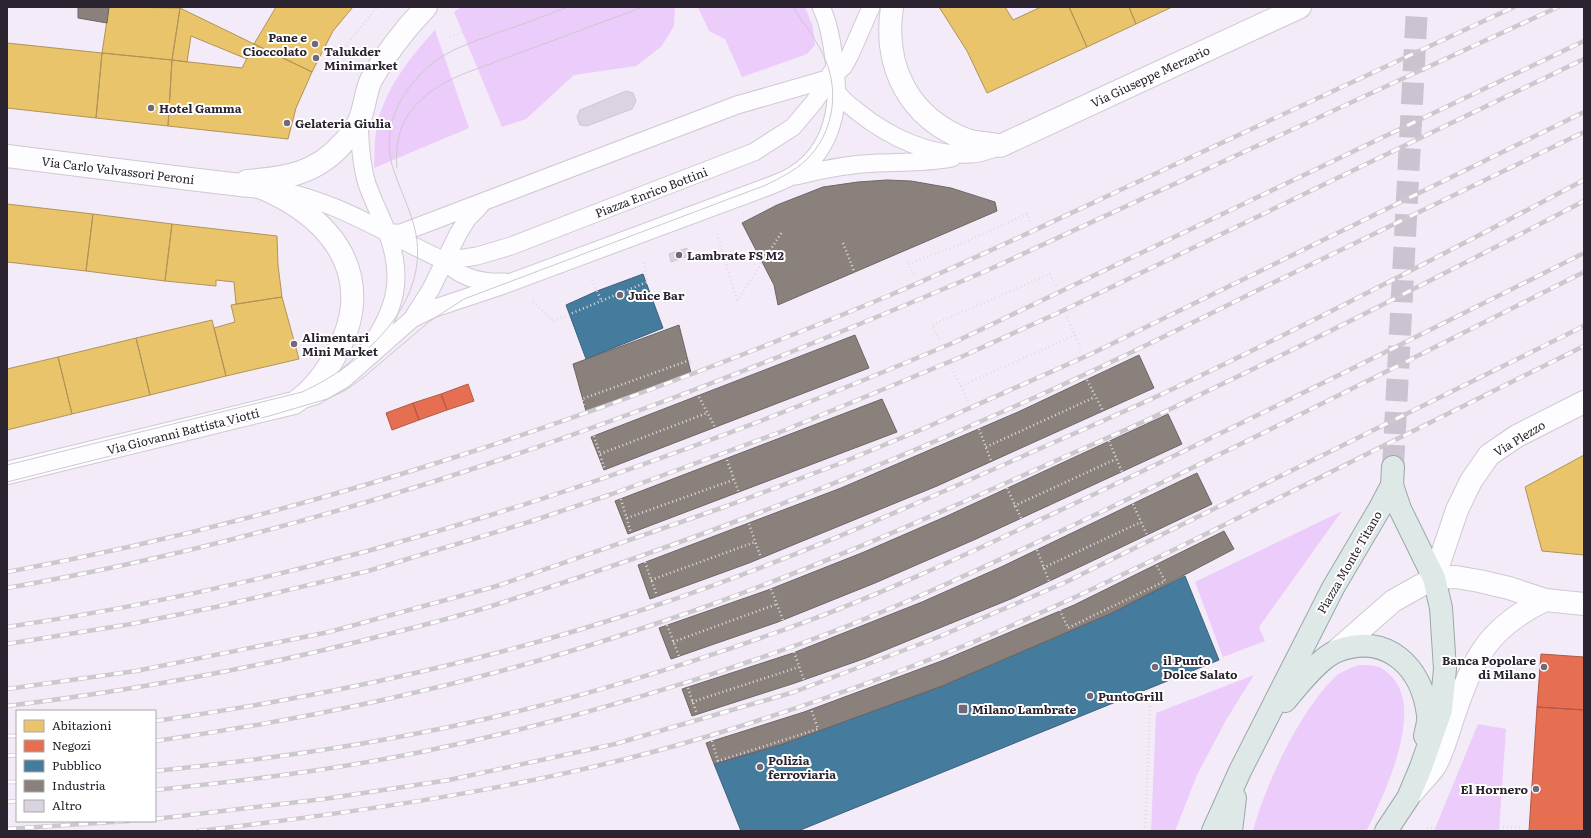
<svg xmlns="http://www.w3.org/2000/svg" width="1591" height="838" font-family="Literata,serif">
  <rect width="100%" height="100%" fill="#f4ebf9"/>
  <!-- green -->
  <path fill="#ebccfa" d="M461,7H678H675L674,26L661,47L636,66L574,75L526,119L502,127L454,12Z
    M698,7H805L813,27L815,45L807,54L742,77L725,39L709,31Z
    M435,30L469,128L374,168C375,151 374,133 379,117C389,84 412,55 435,30Z
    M1342,511L1259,627L1265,641L1223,657L1195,582Z
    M1358,665C1365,665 1373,665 1379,667C1383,668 1386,672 1389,674C1426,706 1386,790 1369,826L1366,831H1253C1266,783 1299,713 1334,678C1339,672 1351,668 1358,665Z
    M1254,675L1226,720L1197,775L1175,831H1151L1156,713Z
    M1478,724L1506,729L1499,831H1434Z"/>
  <!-- homes -->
  <path fill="#e9c46a" stroke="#b09458" d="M109,7L180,8L172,60L102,53Z
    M276,7H353L333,31L312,72L254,44Z
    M939,7H1005L1013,20L1041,7H1069L1087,47L987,93L967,51Z
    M1069,7H1129L1136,24L1087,47Z
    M1129,7H1172L1136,24Z
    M180,8L254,44L247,59L191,36L187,62L172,60Z
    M7,43L102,53L96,118L7,108Z
    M254,44L312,72L296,108L288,139L168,126L172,60L242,68Z
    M102,53L172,60L168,126L96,118Z
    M7,204L93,214L86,271L7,262Z
    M93,214L172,224L165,281L86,271Z
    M172,224L277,236L278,265L282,297L236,304L234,282L216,280V286L165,281Z
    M282,297L299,359L226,376L214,328L235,322L231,305Z
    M212,320L226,376L150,395L136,338Z
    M136,338L150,395L72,414L58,357Z
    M58,357L72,414L7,430V369Z
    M1584,455V555L1542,551L1525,487Z"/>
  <!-- shops -->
  <path fill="#e76f51" stroke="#af5847" d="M468,384L474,401L447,410L441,394Z
    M441,394L447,410L419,420L413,403Z
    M413,403L419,420L392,430L386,413Z
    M1541,654L1584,657V710L1537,707Z
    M1537,707L1584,710V831H1529Z"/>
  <!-- public -->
  <path fill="#457b9d" stroke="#3d617c" d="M643,274L663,328L586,359L566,305L597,291Z
    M1185,576L1219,660L798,831H741L714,764L783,744L942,686L1112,613Z"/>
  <!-- industry -->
  <path fill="#8a817c" stroke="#6e6565" d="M78,7H109L107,23L78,18Z
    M887,180L911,181L951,188L995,202L997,211L778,305L774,285L742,223L777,205L823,187L858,182Z
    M679,325L691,373L586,411L573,364Z
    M855,335L869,368L604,470L591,437Z
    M1139,355L1154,388L937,486L749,563L650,599L638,565L841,488L1018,412Z
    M882,399L897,432L628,534L615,501Z
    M1168,414L1182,444L976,539L875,583L778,622L671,659L659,628L768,590L864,552L947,516Z
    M1197,473L1212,504L1088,563L1013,598L866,658L795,683L692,716L682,689L793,653L922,602L1001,567Z
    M1224,531L1234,549L1112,613L942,686L783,744L714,764L706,743L804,712L944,660L1074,605Z"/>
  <!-- building -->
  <path fill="#dbd3e0" stroke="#cfc7d3" d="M626,91L633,93L636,101L632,109L587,126L580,125L577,117L580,110Z
    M687,248L688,256L671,262L669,254Z"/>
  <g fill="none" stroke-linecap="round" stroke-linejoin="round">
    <!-- primary-tunnel -->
    <path stroke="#ccc3d1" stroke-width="22" stroke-dasharray="22 11" stroke-linecap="butt" d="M1393,467L1417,7"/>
    <defs>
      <path id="service" d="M833,85C838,97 849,105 858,112C889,137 931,157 971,154C980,154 989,150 998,147
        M359,121C360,142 361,164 367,184C373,201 381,216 387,232C405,279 395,310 368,350
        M796,176C823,169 850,164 878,163C903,162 927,163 952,158
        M277,190C338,201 389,236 445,261C460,278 482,283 505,282
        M387,233H401L737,105L831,78L844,66L850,55L871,7
        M445,261L477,256L511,246L754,152L793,127L814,102L831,78V73
        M412,319L432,309L501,286L767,187C776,183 787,180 795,174C834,149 841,103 834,60C832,42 829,23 821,7
        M302,400L315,396L344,379L412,319L431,289L458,234L468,218L480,206"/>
      <path id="minor" d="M892,7C883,67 909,118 967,140C978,144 989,142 1000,146L1300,7
        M7,156C68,164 129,171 190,179C207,181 224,183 241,185C248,186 256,186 262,188C311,209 356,247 352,304C350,338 323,384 294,403L7,473
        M247,181C286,178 316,174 343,143C349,137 356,128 359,121C365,108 365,93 371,80C386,53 405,29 426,7
        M1434,578L1457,510L1471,481L1489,455L1517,436L1584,402"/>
      <path id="tertiary" d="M1336,651L1393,601L1434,578L1456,577L1479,581L1509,588L1545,600L1584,604
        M1413,792C1420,783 1429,775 1435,766C1443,752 1448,733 1453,718C1473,659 1487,628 1545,600"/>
      <path id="primary" d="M1285,701C1297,687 1319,658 1337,651C1387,632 1422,667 1428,715C1429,722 1426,730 1425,736
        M1213,831L1240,771L1333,588L1380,508L1392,485
        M1231,831L1235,798
        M1386,831L1408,798L1421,767L1441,710L1445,669L1441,608L1434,578L1400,509L1392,485L1393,467"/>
    </defs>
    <!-- service casing -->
    <use href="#service" stroke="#d0c8d4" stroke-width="19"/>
    <!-- minor casing -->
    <use href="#minor" stroke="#d0c8d4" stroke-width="24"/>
    <!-- tertiary casing -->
    <use href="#tertiary" stroke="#d0c8d4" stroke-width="24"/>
    <!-- primary casing -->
    <use href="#primary" stroke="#9aa8aa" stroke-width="24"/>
    <!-- path -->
    <path stroke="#dfdde0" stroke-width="2.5" stroke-dasharray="1 3" stroke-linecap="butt" d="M707,26L736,9
      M450,37L529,7
      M343,49L377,7
      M717,234L737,300
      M843,243L856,276
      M914,274L908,264L961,244L1027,214L1030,222
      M592,280L602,302
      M737,301L782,232
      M533,302L553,321L647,282L644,261
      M1067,317L1081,349
      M939,339L932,325L1050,274L1056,286
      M952,368L968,401
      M1087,380L1103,411
      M961,386L1075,335
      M699,397L715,427
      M584,405L582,399L690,360L691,365
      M979,429L991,461
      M594,436L605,470
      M1109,441L1122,472
      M986,447L1095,397
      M600,454L707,413
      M727,460L739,493
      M1007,488L1021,518
      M621,499L631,533
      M1133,504L1147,535
      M1014,506L1116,459
      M627,518L733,480
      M749,524L761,558
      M1037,550L1049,581
      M645,562L657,596
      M1043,568L1141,522
      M651,580L755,542
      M771,589L783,620
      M1060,610L1068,628L1165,581L1156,564
      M667,625L679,656
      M673,642L777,604
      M794,652L804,680
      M688,688L697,714
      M692,702L799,667
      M712,741L718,761L818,729L811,709
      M781,758L786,756
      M1427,828L1522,827
      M1145,831L1151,688"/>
    <!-- service -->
    <use href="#service" stroke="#fdfcfe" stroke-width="17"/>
    <!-- minor -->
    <use href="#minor" stroke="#fdfcfe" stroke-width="22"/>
    <!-- tertiary -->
    <use href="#tertiary" stroke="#fdfcfe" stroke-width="22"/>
    <!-- primary -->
    <use href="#primary" stroke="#dee8e6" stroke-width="22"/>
    <!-- tram -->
    <path stroke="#ccc9ce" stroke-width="1" d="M397,168C392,118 421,92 463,74L643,7
      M7,465L302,392C361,365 429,306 416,234C411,210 399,188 392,165C382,127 399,94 427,68C446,50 473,42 497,33C521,25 544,16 568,7
      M7,482L269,416L327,399L346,390L364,377L430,321L464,299L766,185C780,178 794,171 805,161C833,135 840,93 825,59C817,40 804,24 793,7"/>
    <defs>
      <path id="rail" d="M7,572C310,516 604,414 888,296C975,259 1060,218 1146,178C1269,121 1391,64 1514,7
        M7,588C346,529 674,405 988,270L1558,7
        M7,627C336,579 650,472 955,342L1584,41
        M7,644L131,624L216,607L368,571L529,522L612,494L778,433L961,357L1060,312L1584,59
        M7,689L136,671L329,632L497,586L727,506L836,465L925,428L1091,354L1584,112
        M7,706C128,691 247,670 365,640C412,628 459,617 504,602C677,547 846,482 1011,408C1091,373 1170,334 1248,295C1360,241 1472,186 1584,132
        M155,721C323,697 490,661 651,607C781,564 905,509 1030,453C1082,430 1134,408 1185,383C1319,319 1452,250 1584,180
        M7,736H17
        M155,741C325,717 495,679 658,623C790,579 917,523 1044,466C1093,444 1143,423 1191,399C1323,336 1454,269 1584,201
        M7,756L17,755
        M155,771C242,762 328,751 414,734C535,711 653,676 769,635C876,598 978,549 1080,501C1249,421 1416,337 1584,253
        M7,782H17
        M155,790C244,781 334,770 421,752C542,727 661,693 777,652C888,614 995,562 1101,512C1264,434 1424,353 1584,272
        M7,802L17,801
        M155,819L324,799L449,780L615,744L794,692L936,638L1064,583L1584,326
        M7,829L129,821
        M198,831C368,811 538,787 702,738C782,714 863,686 941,655C1035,618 1127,573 1218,528C1340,468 1462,407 1584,346"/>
    </defs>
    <!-- rail casing -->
    <use href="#rail" stroke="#ccc9ce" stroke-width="4.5"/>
    <!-- rail -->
    <use href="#rail" stroke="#fff" stroke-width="3" stroke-dasharray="9" stroke-linecap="butt"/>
  </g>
  <!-- markers -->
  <g fill="#716976" stroke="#fff" stroke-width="1.5">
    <circle cx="315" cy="44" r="4"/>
    <circle cx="316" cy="58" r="4"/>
    <circle cx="151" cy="108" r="4"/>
    <circle cx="287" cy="123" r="4"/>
    <circle cx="679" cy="255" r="4"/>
    <circle cx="620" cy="295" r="4"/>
    <circle cx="294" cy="344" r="4"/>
    <circle cx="1155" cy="667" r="4"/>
    <circle cx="1544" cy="667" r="4"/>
    <circle cx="1090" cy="696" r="4"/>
    <rect x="958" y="704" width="10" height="10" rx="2"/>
    <circle cx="760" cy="767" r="4"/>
    <circle cx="1536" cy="789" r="4"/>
  </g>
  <g text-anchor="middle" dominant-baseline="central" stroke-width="4" stroke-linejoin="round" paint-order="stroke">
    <!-- poi labels -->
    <g font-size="12" font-weight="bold" fill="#2b232f" stroke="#fff" text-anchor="start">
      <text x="307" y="37" text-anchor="end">Pane e<tspan x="307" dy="14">Cioccolato</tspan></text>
      <text x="324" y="51">Talukder<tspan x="324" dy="14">Minimarket</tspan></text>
      <text x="159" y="108">Hotel Gamma</text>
      <text x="295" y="123">Gelateria Giulia</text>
      <text x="687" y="255">Lambrate FS M2</text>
      <text x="628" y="295">Juice Bar</text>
      <text x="302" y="337">Alimentari<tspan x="302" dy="14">Mini Market</tspan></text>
      <text x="1163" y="660">il Punto<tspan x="1163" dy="14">Dolce Salato</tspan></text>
      <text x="1536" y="660" text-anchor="end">Banca Popolare<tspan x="1536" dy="14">di Milano</tspan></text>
      <text x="1098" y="696">PuntoGrill</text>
      <text x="972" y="709">Milano Lambrate</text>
      <text x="768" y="760">Polizia<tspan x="768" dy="14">ferroviaria</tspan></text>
      <text x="1528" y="789" text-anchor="end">El Hornero</text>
    </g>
    <!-- street labels -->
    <g font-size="12" fill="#2b232f" stroke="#fff">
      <text transform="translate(1150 76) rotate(-25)">Via Giuseppe Merzario</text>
      <text transform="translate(118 170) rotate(7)">Via Carlo Valvassori Peroni</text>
      <text transform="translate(651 192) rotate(-21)">Piazza Enrico Bottini</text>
      <text transform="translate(183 431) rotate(-14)">Via Giovanni Battista Viotti</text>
      <text transform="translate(1519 438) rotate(-31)">Via Plezzo</text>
      <text transform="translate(1349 562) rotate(-60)">Piazza Monte Titano</text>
    </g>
  </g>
  <!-- border -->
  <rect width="1591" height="838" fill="none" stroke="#2b232f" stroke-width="16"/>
  <!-- legend -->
  <rect x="16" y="710" width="140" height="112" fill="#ffffff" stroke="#aaa7ac"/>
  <rect x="24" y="720" width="20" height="12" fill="#e9c46a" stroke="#aaa7ac"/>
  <text x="52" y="730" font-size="12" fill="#2b232f">Abitazioni</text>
  <rect x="24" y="740" width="20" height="12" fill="#e76f51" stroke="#aaa7ac"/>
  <text x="52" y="750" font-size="12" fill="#2b232f">Negozi</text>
  <rect x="24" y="760" width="20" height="12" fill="#457b9d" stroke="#aaa7ac"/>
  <text x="52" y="770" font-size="12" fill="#2b232f">Pubblico</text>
  <rect x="24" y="780" width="20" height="12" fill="#8a817c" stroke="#aaa7ac"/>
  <text x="52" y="790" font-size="12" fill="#2b232f">Industria</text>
  <rect x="24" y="800" width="20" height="12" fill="#dbd3e0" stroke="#aaa7ac"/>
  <text x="52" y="810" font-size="12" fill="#2b232f">Altro</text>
</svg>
